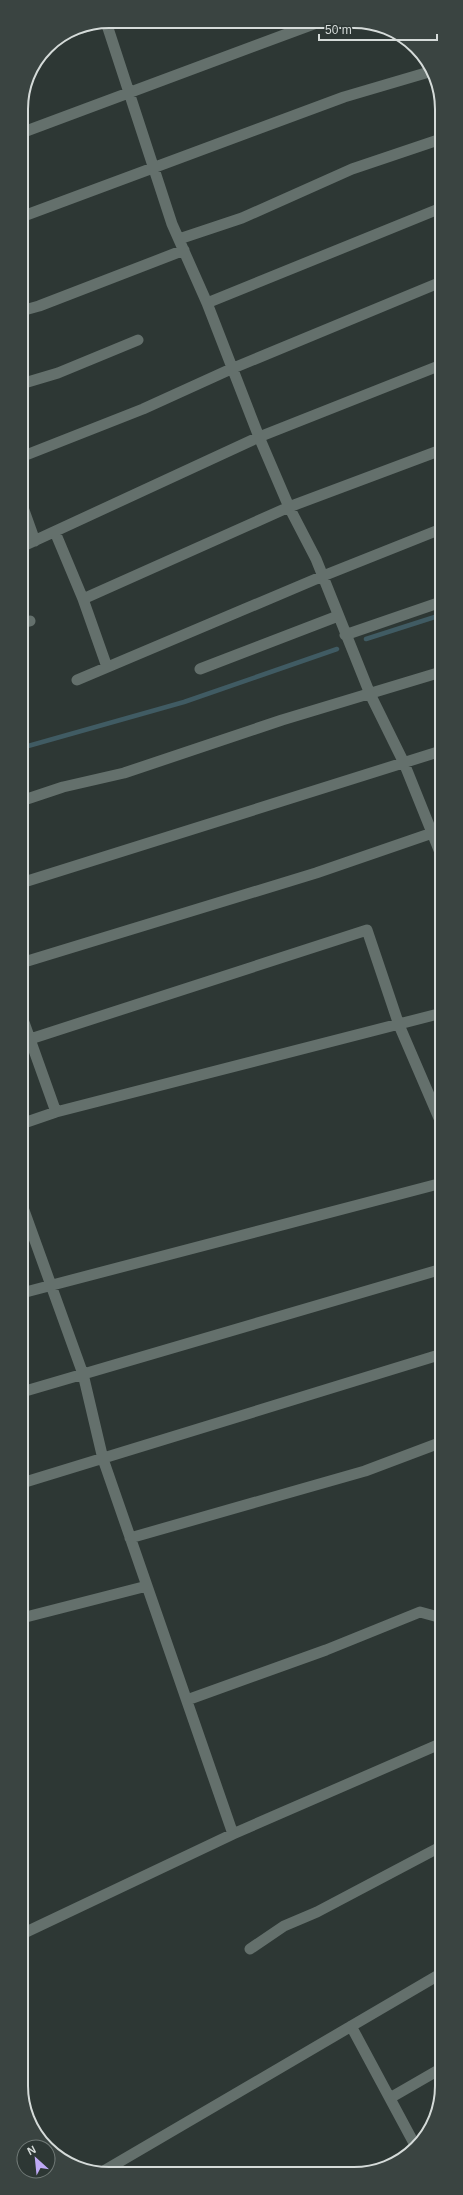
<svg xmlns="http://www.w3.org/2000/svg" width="463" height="2195" font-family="Helvetica,sans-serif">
  <rect width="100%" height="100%" fill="#2d3734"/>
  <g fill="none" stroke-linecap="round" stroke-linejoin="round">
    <!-- stream -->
    <path stroke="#405b63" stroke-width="4.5" d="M366,639L441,615
      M21,748L184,702L337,649"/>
    <!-- minor -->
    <path stroke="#64706c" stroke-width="11" d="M106,22L172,224L207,303L259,437L289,507L316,559L370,694L404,763L441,855
      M70,32L91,25
      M21,133L319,22
      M21,217L344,97L429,72
      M179,239L242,218L352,169L441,139
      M207,303L441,208
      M21,311L39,306L184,250
      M21,384L58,373L138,340
      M21,457L143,409L231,369L441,282
      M21,502L35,541
      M55,532L83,599L107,667
      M21,547L259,437L441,365
      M83,599L289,507L441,450
      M21,623L30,621
      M345,635L441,602
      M200,669L338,616
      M77,680L323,576L441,529
      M21,801L63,787L124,773L282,720L441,672
      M21,883L441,751
      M21,963L316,873L441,830
      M21,1014L56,1112
      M21,1042L367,930L399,1025L442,1125
      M21,1124L56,1112L442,1013
      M21,1202L83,1374L103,1459L233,1834
      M22,1293L442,1183
      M22,1392L442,1269
      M22,1483L442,1354
      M130,1538L365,1471L442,1442
      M22,1618L147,1586
      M187,1700L326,1650L420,1612L442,1618
      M22,1934L233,1834L442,1743
      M250,1949L284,1926L317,1912L442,1846
      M351,2026L416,2147
      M390,2098L442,2068
      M102,2172L442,1973"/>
  </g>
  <!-- crop -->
  <path d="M0 0H463V2195H0ZM109 28H354A81 81 0 0 1 435 109V2086A81 81 0 0 1 354 2167H109A81 81 0 0 1 28 2086V109A81 81 0 0 1 109 28Z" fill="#3a4441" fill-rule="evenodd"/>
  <path fill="none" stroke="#d5dbd9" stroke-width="2" d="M109 28H354A81 81 0 0 1 435 109V2086A81 81 0 0 1 354 2167H109A81 81 0 0 1 28 2086V109A81 81 0 0 1 109 28Z"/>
  <!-- north arrow -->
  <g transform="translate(36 2159) rotate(333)"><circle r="19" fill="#2d3734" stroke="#707976"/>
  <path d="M0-3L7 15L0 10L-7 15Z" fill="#bea9f5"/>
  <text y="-6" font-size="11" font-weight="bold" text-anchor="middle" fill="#d5dbd9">N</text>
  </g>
  <!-- scale -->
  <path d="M319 34v6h118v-6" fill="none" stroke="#d5dbd9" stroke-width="2"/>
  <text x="325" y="34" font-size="12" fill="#d5dbd9" stroke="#2d3734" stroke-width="3" paint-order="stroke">50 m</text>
</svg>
